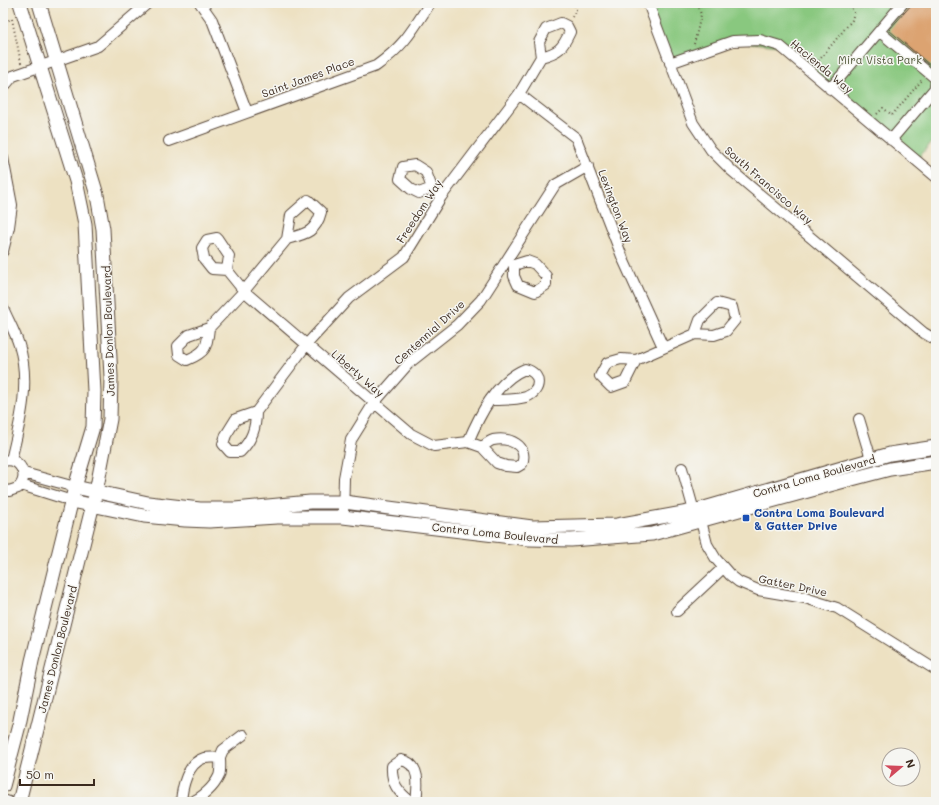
<svg xmlns="http://www.w3.org/2000/svg" width="939" height="805" font-family="Mali,sans-serif">
  <rect width="100%" height="100%" fill="#f6f6f2"/>
  <filter id="ink" filterUnits="userSpaceOnUse"><feTurbulence type="fractalNoise" baseFrequency=".025" numOctaves="2"/><feDisplacementMap in="SourceGraphic" scale="8" xChannelSelector="R" yChannelSelector="G"/><feConvolveMatrix kernelMatrix="1 2 1 2 8 2 1 2 1" color-interpolation-filters="sRGB"/></filter>
  <filter id="wash" filterUnits="userSpaceOnUse"><feTurbulence type="fractalNoise" baseFrequency=".012" numOctaves="4" result="noise"/><feDisplacementMap in="SourceGraphic" scale="16" xChannelSelector="R" yChannelSelector="G"/><feGaussianBlur stdDeviation="0.9" result="paint"/><feColorMatrix in="noise" values="0 0 0 0 0 0 0 0 0 0 0 0 0 0 0 0 0 1.4 0 .05"/><feComposite in="paint" operator="in"/></filter>
  <g filter="url(#wash)">
    <rect width="100%" height="100%" fill="#ede1c2"/>
    <!-- green -->
    <path fill="#89c87f" stroke="#62794e" d="M648,3H936V137L916,161L780,46L733,41L670,63Z"/>
    <g fill="none" stroke-linecap="round" stroke-linejoin="round">
      <!-- canal -->
      <path stroke="#7ebdf2" stroke-width="10" d="M3,6L6,3"/>
    </g>
    <g id="blocks">
      <!-- building -->
      <path fill="#dca371" d="M913,3H927L936,10V60L931,66L889,30Z"/>
    </g>
  </g>
  <g filter="url(#ink)">
    <use href="#blocks" fill-opacity="0" stroke="#564537" stroke-width="1"/>
    <g fill="none" stroke-linecap="round" stroke-linejoin="round">
      <defs>
        <path id="minor" d="M200,3L212,20L247,112
          M648,3L693,123L711,150L732,171L924,333L936,340
          M880,32L936,79L935,87
          M670,63L733,41L760,40L780,46L936,177
          M3,88L13,76L98,46L148,3
          M830,89L903,3
          M519,94L576,138L623,259L663,347
          M891,140L936,87
          M169,141L376,66C404,46 412,31 430,3
          M3,158L12,205L9,227L3,251
          M432,188L419,193L411,189L400,179L403,167L415,165L426,172L432,188L441,197
          M527,261L535,264L546,276V285L535,292L518,285L514,276V265Z
          M227,270L212,269L204,259L202,248L207,240L217,238L229,256L227,270L244,291L411,434L434,446L468,442L482,447L497,463L506,466L517,467L522,464C529,445 509,437 493,440C489,441 485,445 482,447
          M3,308C8,320 15,332 19,345C31,383 20,423 11,460
          M209,328C207,348 206,352 187,360L179,355L178,346L189,335L209,328L244,291L287,239L291,215L308,200L321,212C316,232 306,234 287,239
          M636,360L625,382L611,387L600,376L607,363L621,359L636,360L695,334L714,335L726,331L735,320L732,307L717,303L700,320L695,334
          M256,412C256,428 252,440 240,452H230L223,444L226,435L236,419L256,412L307,344L349,298L404,257L441,197L519,94L541,57L539,42L546,29L561,23L567,26L570,32C562,49 559,52 541,57
          M859,419L871,459
          M468,442C479,416 496,381 525,369C542,373 542,391 526,397C515,400 502,400 491,400
          M3,461C20,456 30,476 18,488L9,491L3,490
          M682,468L694,511L701,521L707,544L716,559L730,575L739,582L758,590L805,598L837,608L936,670
          M24,473L75,487
          M21,485L72,501
          M343,517L344,478L351,440L374,403L409,363L457,325L481,300L555,185L588,166
          M677,611L723,568
          M220,757L223,750L243,735
          M3,800L9,802
          M181,802C182,788 187,763 204,758C209,757 215,758 220,757C220,763 221,771 219,776C214,787 202,798 191,802
          M411,802C398,792 391,783 392,766L401,760C421,763 418,786 416,802"/>
        <path id="major" d="M75,487L148,503L200,509H235L310,502H344L532,527L617,525L694,511L890,454L936,447
          M72,501L144,516L185,520L209,521L277,517H343L529,539L571,540L652,534L848,480L890,469L936,462
          M3,786L19,725L32,661L75,487L93,427L94,391L85,224L76,181L20,3
          M19,802L96,492L110,419L111,377L103,229L97,195L39,3"/>
      </defs>
      <!-- minor casing -->
      <use href="#minor" stroke="#564537" stroke-width="12"/>
      <!-- major casing -->
      <use href="#major" stroke="#564537" stroke-width="15"/>
      <!-- path -->
      <path stroke="#564537" stroke-width="2" stroke-dasharray="1 3" stroke-linecap="butt" d="M572,17L576,10L574,3
        M12,19L21,63
        M3,26L11,18
        M694,44L701,15L698,3
        M816,64L852,20L854,12L847,3
        M877,114L883,108L892,115L922,80"/>
      <!-- minor -->
      <use href="#minor" stroke="#fff" stroke-width="10"/>
      <!-- major -->
      <use href="#major" stroke="#fff" stroke-width="13"/>
    </g>
  </g>
  <!-- markers -->
  <rect fill="#1a4fb4" stroke="#f6f6f2" stroke-width="1.5" x="742" y="514" width="8" height="8" rx="2"/>
  <g text-anchor="middle" dominant-baseline="central" stroke-width="3" stroke-linejoin="round" paint-order="stroke">
    <!-- park labels -->
    <g font-size="11" fill="#52593b" stroke="#f6f6f2">
      <text x="880" y="59">Mira Vista Park</text>
    </g>
    <!-- street labels -->
    <g font-size="11" fill="#3b2a1e" stroke="#f6f6f2">
      <text transform="translate(822 66) rotate(40)">Hacienda Way</text>
      <text transform="translate(308 77) rotate(-20)">Saint James Place</text>
      <text transform="translate(769 185) rotate(41)">South Francisco Way</text>
      <text transform="translate(616 206) rotate(69)">Lexington Way</text>
      <text transform="translate(419 211) rotate(-57)">Freedom Way</text>
      <text transform="translate(108 331) rotate(-92)">James Donlon Boulevard</text>
      <text transform="translate(429 332) rotate(-42)">Centennial Drive</text>
      <text transform="translate(358 373) rotate(41)">Liberty Way</text>
      <text transform="translate(814 476) rotate(-16)">Contra Loma Boulevard</text>
      <text transform="translate(495 533) rotate(6)">Contra Loma Boulevard</text>
      <text transform="translate(793 585) rotate(12)">Gatter Drive</text>
      <text transform="translate(57 649) rotate(-76)">James Donlon Boulevard</text>
    </g>
    <!-- transit labels -->
    <g font-size="11" font-weight="bold" fill="#164399" stroke="#f6f6f2" text-anchor="start">
      <text x="754" y="512">Contra Loma Boulevard<tspan x="754" dy="13">&amp; Gatter Drive</tspan></text>
    </g>
  </g>
  <!-- margin -->
  <rect width="939" height="805" fill="none" stroke="#f6f6f2" stroke-width="16"/>
  <!-- north arrow -->
  <g transform="translate(901 767) rotate(71)"><circle r="19" fill="#f6f6f2" stroke="#aba49d"/>
  <path d="M0-3L7 15L0 10L-7 15Z" fill="#d1495b"/>
  <text y="-6" font-size="11" font-weight="bold" text-anchor="middle" fill="#3b2a1e">N</text>
  </g>
  <!-- scale -->
  <path d="M20 779v6h74v-6" fill="none" stroke="#3b2a1e" stroke-width="2"/>
  <text x="26" y="779" font-size="12" fill="#3b2a1e" stroke="#f6f6f2" stroke-width="3" paint-order="stroke">50 m</text>
</svg>
